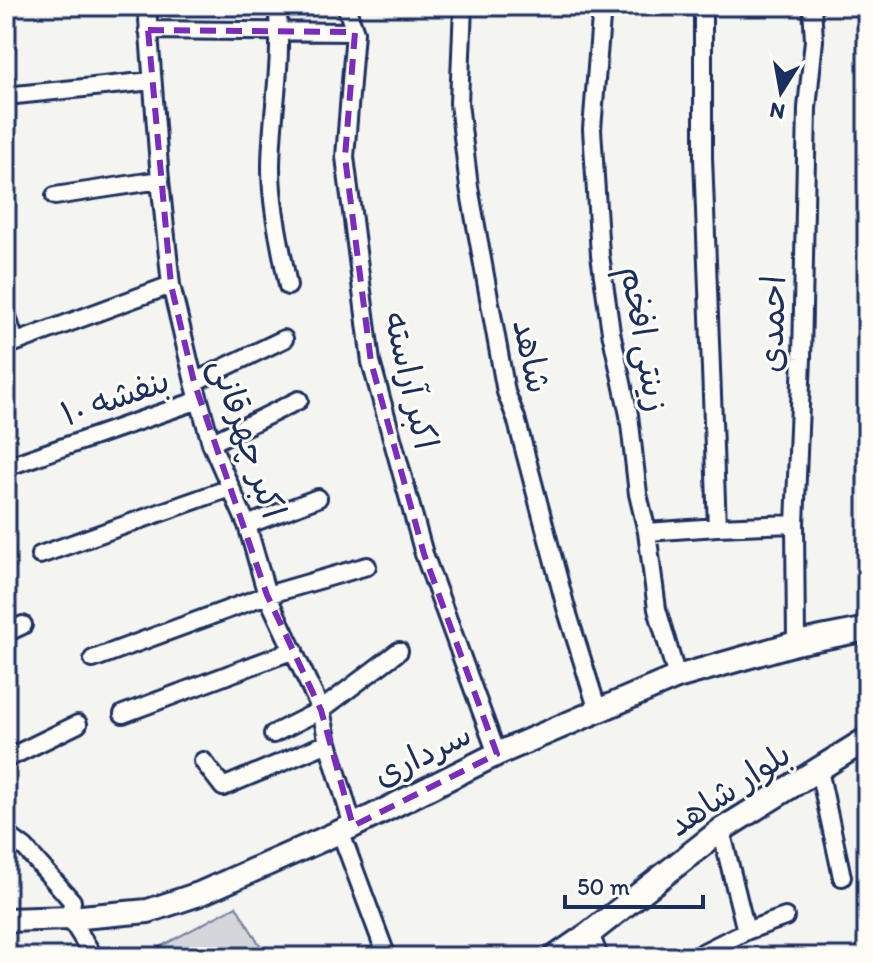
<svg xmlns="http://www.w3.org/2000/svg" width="873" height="963" font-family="Itim,'Playpen Sans Arabic',sans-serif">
  <rect width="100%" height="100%" fill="#f4f4f1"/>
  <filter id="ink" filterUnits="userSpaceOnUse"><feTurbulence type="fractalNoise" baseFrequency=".0125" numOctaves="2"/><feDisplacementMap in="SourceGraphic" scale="16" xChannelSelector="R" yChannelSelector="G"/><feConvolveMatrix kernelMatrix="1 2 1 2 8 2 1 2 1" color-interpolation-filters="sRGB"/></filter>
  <g filter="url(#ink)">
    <!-- green -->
    <path fill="#d4d6db" stroke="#78829c" stroke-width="2" d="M236,906L267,957H141Z"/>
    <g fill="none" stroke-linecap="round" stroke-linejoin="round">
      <defs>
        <path id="minor" d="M147,6L160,180L171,285L194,382L211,443L247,525L267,595L321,710L328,743L353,826
          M277,6C284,60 271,114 271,168C271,207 281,247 288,286
          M346,6L355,32L345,157L371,362L424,554L497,754
          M463,6L459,103L469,187L506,392L516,418L566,608L598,711
          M602,6L592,129L600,255L611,332L629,415L638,494L647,532L657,609L677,677
          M703,6V157L717,527
          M148,30L355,32
          M6,96L152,81
          M55,196L160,180
          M6,313L15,342
          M6,346L171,285
          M194,382L284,339
          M211,443L299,400
          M6,467L199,400
          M247,525L318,498
          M647,532L717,527L795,524
          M40,555L230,488
          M6,633L23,625
          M796,643L795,524L802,358L807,108L814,40L812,6
          M93,659L267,595L367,566
          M123,714L294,650
          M273,734L321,710L399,651
          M6,759L78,724
          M203,761L223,787L328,743
          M819,770L842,877
          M721,830L746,931
          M340,831L387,957
          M6,834L25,848L72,901L70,918L94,957
          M590,933L599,957
          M704,952L746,931L785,917"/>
        <path id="secondary" d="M6,920L70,918L148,911L199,894L353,826L497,754L677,677L796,643L867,629
          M555,957L590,933L721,830L867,739"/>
      </defs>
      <!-- minor casing -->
      <use href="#minor" stroke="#1b2f5e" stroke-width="22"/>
      <!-- secondary casing -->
      <use href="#secondary" stroke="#1b2f5e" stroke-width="28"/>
      <!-- minor -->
      <use href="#minor" stroke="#fdfcf7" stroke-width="16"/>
      <!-- secondary -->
      <use href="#secondary" stroke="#fdfcf7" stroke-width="22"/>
    </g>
  </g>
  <!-- marked area -->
  <path fill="none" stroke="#7b2cbf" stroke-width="6" stroke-dasharray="16 10" stroke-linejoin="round" d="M148,30L355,32L345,157L371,362L424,554L497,754L353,826L321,710L267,595L194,382L171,285Z"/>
  <g text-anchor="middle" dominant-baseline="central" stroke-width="6" stroke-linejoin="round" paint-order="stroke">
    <!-- street labels -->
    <g font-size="34" fill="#1b2f5e" stroke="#fdfcf7">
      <text transform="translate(772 324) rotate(-88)">احمدی</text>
      <text transform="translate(645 339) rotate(80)">زینتی افخم</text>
      <text transform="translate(532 356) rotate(78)">شاهد</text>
      <text transform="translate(411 380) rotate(77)">اکبر آراسته</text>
      <text transform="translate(115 397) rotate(-19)">بنفشه ۱۰</text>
      <text transform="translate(248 438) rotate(71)">اکبر چهرقانی</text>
      <text transform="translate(422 754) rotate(-26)">سرداری</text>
      <text transform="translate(729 789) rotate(-34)">بلوار شاهد</text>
    </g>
  </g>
  <!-- margin -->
  <rect width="873" height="963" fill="none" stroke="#fdfcf7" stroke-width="32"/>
  <rect x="16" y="16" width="841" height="931" fill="none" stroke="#1b2f5e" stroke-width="3" filter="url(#ink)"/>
  <!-- north arrow -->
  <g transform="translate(781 92) rotate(191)" stroke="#fdfcf7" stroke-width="6" paint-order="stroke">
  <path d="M0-6L14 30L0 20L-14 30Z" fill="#1b2f5e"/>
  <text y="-12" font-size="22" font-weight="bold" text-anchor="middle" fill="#1b2f5e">N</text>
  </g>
  <!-- scale -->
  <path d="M565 895v12h138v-12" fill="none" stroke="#1b2f5e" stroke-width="4"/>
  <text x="577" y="895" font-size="24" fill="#1b2f5e" stroke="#fdfcf7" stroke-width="6" paint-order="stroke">50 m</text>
</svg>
